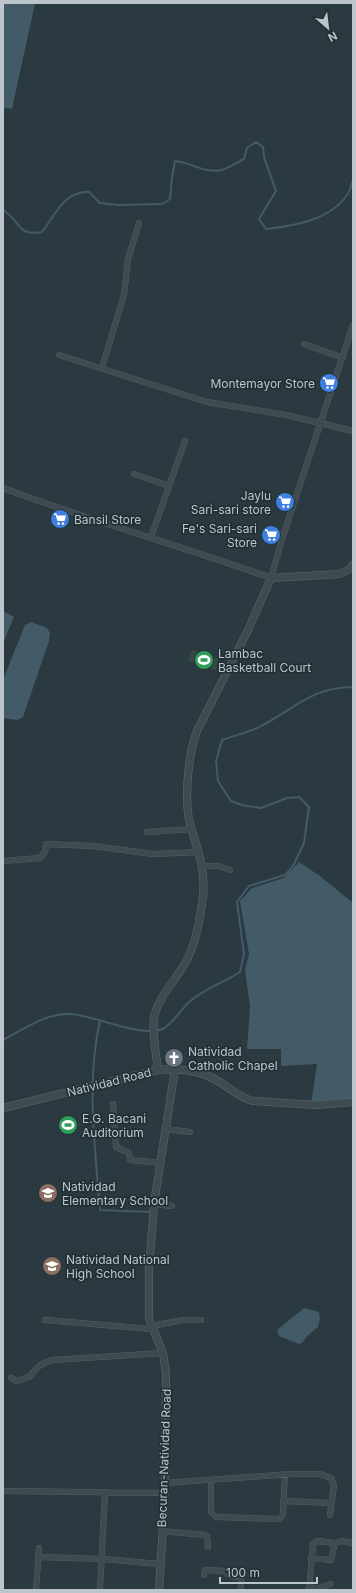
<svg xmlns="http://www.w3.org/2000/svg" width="356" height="1593" font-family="Inter,sans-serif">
  <rect width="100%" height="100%" fill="#2b3a41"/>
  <!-- green -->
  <path fill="#334943" d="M192,650L219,659L216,670L188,661Z"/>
  <!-- water -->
  <path fill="#435b67" d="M3,3H35L12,109L3,107Z
    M3,611L14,617L3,643Z
    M31,622L47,628L50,633L49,641L23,717L17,720L3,718V680L25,625Z
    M299,862L320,876L353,903V1100L311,1104L317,1064L281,1066V1049H247L250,1006L245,970L249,954L240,901L252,888L284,878Z
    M304,1308L319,1312L320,1318L318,1327L307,1336L302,1343L299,1344L279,1336L277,1330Z"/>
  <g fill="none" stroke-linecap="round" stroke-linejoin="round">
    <!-- stream -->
    <path stroke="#435b67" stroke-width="2" d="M3,210C20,220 17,237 42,232C55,215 65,190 89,192L100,203L118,205L162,204L170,199L172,177L175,161C190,162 206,174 221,170C229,168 236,163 244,159L247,148L256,142L263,147L264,157L276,191L259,219L266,229C294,226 330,220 347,195C350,191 351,185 353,181
      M100,1020C86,1083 95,1147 100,1210L152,1212
      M3,1040C24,1029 46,1013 70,1014C95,1015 140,1038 163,1029C172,1024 181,1010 188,1003C203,989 223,983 240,972L244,954L237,902L249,886L285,875L293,866L304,843L309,807L299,797L287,798L261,808L242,805L231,801L218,781L216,761L222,740C236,735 251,732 263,725C295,708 313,687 353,687"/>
    <defs>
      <path id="minor" d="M304,344L343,358
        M59,355L207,402L286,415L353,431
        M102,368L124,295L128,259L139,223
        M134,474L169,486
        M3,488C91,521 182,546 271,578L283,536L353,325
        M151,537L185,441
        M147,832L192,829
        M3,861L40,858L45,852L46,844L93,846L153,854L200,852
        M202,866H219L230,870
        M113,1104L116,1147L129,1153L130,1160L161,1163
        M166,1129L190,1132
        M154,1204L172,1206
        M45,1320L151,1329
        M151,1326L183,1320H201
        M11,1378L17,1381L29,1377L40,1365L52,1360L163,1353
        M211,1481V1512L216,1517L280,1519L283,1514L285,1474
        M165,1483L291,1474H320L331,1478L334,1485L330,1515
        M3,1491L165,1493
        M283,1501L331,1503
        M162,1531L205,1535L207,1536L208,1547
        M335,1543L341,1541L353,1543
        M39,1557L104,1559L159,1564
        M204,1575L205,1570L225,1571L229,1576L241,1577V1590
        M36,1590L39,1548
        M100,1590L105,1492
        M309,1590L313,1544L317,1541L335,1543L331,1560L311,1558
        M311,1590L331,1584"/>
      <path id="tertiary" d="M158,1070C156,1053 152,1035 154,1018C157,999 174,982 184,965C196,945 200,919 203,896C206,870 197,848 190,824C184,800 188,754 197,731L248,630L271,578L340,574L350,569L353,565
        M3,1108L158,1070C180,1068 200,1070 218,1081C230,1088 240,1098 253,1101L315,1105L353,1102
        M159,1590L165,1493L166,1374L163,1353L149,1319V1269L154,1204L175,1069"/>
    </defs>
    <!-- minor casing -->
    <use href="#minor" stroke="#5d686e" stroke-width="6"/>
    <!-- tertiary casing -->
    <use href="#tertiary" stroke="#5d686e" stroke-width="8"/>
    <!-- minor -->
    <use href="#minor" stroke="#3f4b51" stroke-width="5.5"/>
    <!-- tertiary -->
    <use href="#tertiary" stroke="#3f4b51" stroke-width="7"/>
  </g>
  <!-- icons -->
  <defs>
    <symbol id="supermarket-disc" viewBox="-11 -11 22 22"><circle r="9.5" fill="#3f7fe0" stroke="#233036"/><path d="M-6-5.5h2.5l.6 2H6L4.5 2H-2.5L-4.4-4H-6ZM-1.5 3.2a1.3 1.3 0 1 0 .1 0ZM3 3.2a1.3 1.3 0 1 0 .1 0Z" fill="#fff"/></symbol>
    <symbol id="stadium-disc" viewBox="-11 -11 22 22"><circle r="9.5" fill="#2e9e5b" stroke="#233036"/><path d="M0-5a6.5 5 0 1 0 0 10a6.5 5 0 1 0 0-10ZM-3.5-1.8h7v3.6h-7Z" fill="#fff"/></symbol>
    <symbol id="church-disc" viewBox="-11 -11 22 22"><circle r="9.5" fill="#6b7280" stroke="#233036"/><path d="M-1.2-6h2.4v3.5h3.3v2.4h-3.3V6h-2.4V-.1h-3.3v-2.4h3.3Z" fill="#fff"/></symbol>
    <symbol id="school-disc" viewBox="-11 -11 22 22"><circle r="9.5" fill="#8d6e63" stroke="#233036"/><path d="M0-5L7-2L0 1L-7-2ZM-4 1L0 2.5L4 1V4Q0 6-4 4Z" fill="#fff"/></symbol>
  </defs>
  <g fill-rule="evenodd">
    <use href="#supermarket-disc" x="318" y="372" width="22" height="22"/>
    <use href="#supermarket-disc" x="274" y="491" width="22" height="22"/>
    <use href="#supermarket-disc" x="49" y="508" width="22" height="22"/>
    <use href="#supermarket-disc" x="260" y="524" width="22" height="22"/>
    <use href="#stadium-disc" x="193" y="649" width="22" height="22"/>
    <use href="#church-disc" x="163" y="1047" width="22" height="22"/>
    <use href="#stadium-disc" x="57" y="1114" width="22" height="22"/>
    <use href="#school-disc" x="37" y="1182" width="22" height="22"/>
    <use href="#school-disc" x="41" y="1255" width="22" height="22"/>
  </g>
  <g text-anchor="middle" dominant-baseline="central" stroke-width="3.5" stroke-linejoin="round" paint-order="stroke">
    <!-- poi labels -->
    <g font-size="12" fill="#bcc5cb" stroke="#233036" text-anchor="start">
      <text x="315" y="383" text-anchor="end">Montemayor Store</text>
      <text x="271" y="495" text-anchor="end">Jaylu<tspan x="271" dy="14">Sari-sari store</tspan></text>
      <text x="74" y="519">Bansil Store</text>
      <text x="257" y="528" text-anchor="end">Fe's Sari-sari<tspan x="257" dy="14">Store</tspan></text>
      <text x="218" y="653">Lambac<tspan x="218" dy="14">Basketball Court</tspan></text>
      <text x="188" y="1051">Natividad<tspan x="188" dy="14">Catholic Chapel</tspan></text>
      <text x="82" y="1118">E.G. Bacani<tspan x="82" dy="14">Auditorium</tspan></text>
      <text x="62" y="1186">Natividad<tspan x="62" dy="14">Elementary School</tspan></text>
      <text x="66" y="1259">Natividad National<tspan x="66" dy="14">High School</tspan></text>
    </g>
    <!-- street labels -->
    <g font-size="12" fill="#bcc5cb" stroke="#233036">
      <text transform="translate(109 1082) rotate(-14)">Natividad Road</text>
      <text transform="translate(164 1458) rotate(-88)">Becuran-Natividad Road</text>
    </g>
  </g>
  <!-- border -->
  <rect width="356" height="1593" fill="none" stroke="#bcc5cb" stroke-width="8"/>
  <!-- north arrow -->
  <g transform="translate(328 28) rotate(152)" stroke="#233036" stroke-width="3" paint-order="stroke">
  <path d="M0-3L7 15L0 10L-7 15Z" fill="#bcc5cb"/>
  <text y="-6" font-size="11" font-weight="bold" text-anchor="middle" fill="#bcc5cb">N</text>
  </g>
  <!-- scale -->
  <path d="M220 1577v6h97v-6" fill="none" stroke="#bcc5cb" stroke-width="2"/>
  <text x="226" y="1577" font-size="12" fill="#bcc5cb" stroke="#233036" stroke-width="3" paint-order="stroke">100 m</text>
</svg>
